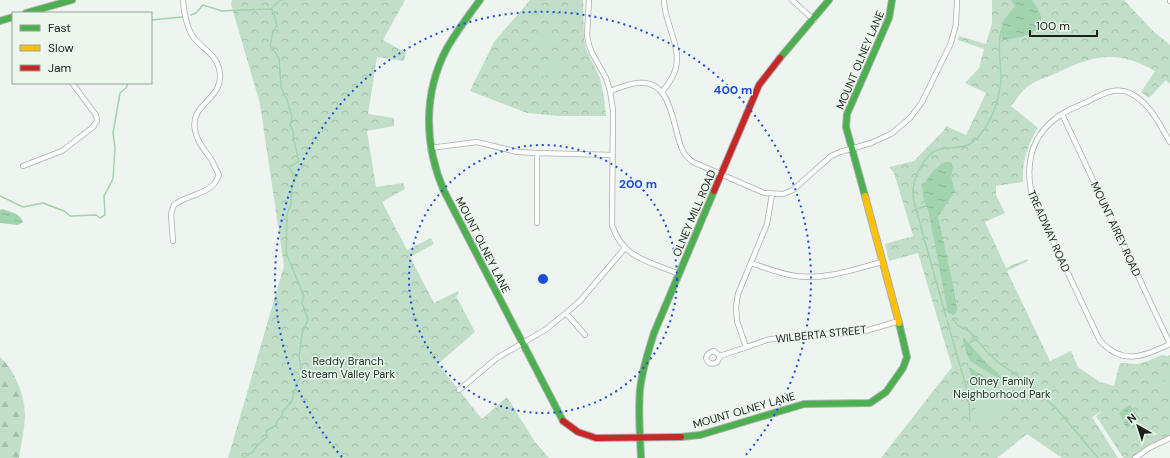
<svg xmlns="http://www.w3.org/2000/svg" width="1170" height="458" font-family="'DM Sans',sans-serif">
  <defs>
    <pattern id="forest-firs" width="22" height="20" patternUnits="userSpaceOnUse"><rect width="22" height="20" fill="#c1dfc8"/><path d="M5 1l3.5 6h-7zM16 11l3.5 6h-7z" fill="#a5bfab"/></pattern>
    <pattern id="park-crowns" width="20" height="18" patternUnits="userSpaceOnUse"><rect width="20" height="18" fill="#c1dfc8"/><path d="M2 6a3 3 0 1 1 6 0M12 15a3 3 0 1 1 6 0" fill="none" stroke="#a5bfab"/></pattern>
    <pattern id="water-ripples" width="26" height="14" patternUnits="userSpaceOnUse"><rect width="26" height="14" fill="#a0d3ae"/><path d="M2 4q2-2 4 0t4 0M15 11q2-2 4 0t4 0" fill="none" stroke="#89b595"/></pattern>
  </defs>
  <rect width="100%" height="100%" fill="#eef4ef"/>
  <!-- forest -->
  <path fill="url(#forest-firs)" d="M0,357C15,371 24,393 25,414C25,427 21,445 19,458H0Z"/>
  <!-- park -->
  <path fill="url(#park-crowns)" d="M232,0H405L383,40L406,53L404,61L377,57L368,114L394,118V126L367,131L376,187L403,183L405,189L382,202L407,250L431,238L434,244L410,257L434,303L458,291L459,294L456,296L475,332L438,364L482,419L507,397L535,442L549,458H228L284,266L260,104L231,4Z
    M530,0H583L584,38L586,49L600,78L604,98L606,116H558L527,113L470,91L494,42Z
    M992,0H1124L1153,31L1170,45V84L1166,80L1149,98L1141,92L1155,71C1115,48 1091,56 1052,75C1044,78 1033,82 1027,87C1021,92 1016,100 1011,106L1038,128C1027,145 1022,162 1023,182L996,186V195L1005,213L985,222L1006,268L1027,259L1028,261L1007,271L1050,361L1071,351L1078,367L1100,382L1114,386L1120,363L1137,364L1148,361L1162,355L1167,356L1170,355V438L1135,458H1124L1122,456L1096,416L1102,411L1092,417L1118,458H1062L1027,434L997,458H881L952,367L918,253L889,261L885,244L913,236L894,173L889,167L914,161L944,130L946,126L966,135L986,93L965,83L979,68L984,49L958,40L959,36L986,44L992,23Z"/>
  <!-- pitch -->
  <path fill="#c1dfc8" d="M547,26L551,41L541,44L537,29Z
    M555,56L560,72L553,74L548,58Z
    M546,59L550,74L543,76L539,61Z
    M1169,379L1170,383V394L1165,396L1160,383Z
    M969,389C986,389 1008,387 1019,402L982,428Z
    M946,447L959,457L958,458H944L940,455Z"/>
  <!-- water -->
  <path fill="url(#water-ripples)" d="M1011,0H1032C1035,5 1040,11 1041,17C1043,34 1014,40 1002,39L1001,30L1003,21L1015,6Z
    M947,162H951L953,168L951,177L955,191L938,217L953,284L957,309L956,313L953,315L948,313L929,214L923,196L922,186L934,170L942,163Z
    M2,209C10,212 20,213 23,222L18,225L0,223V210Z
    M963,338H964L989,366L1015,387L1014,388L970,361L966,352Z
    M969,367L994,383L993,386L974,384Z
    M1130,405L1140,419L1127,428L1123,422L1129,418L1127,414L1122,418L1119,413Z"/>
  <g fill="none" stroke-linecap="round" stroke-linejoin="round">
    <!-- stream -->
    <path stroke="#a0d3ae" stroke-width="1.5" d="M191,15L196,13L203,5L222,11L271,9L280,0H283
      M151,20L182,17
      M0,196L23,207L43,203L64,211L70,216L96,215L100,218L105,215L104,196L113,179L115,148L113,133L120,93L127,87V83
      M917,209L926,206
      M946,317L916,209C915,204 913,199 913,194C912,179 925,153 940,149C949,147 961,149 970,144C981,137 988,125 993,113C997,103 1000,91 1001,80C1001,62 997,49 1001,31
      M953,318L957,325L969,331L989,354L998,362L1029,384L1056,408L1098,458
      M947,320L969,397L970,422
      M969,343L976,339
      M242,458L253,452L257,445L267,437L266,431L276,425L278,420L282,416L283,411L292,401L296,384L302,375L299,357L302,334L308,319L302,303L304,296L286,253L287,213L291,205V192L295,177L289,167L298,162C298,149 292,143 293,130L290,125L292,117L287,100L281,87L279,58L270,45L273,32L277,25L274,14L271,9"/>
    <defs>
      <path id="street" d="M589,0L587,35L589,45L592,53L606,78L610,91L613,110L612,225C623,259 649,261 679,274
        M792,0L814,20
        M1170,0V1
        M610,91C619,88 628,84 637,83C674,78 672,130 683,151C685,156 689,159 693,162L764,193L783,194L793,190L831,156L840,152L871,143L891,134L910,118L922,102L951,43L956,24L957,0
        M662,92C667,86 672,79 675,71C683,48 664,23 664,0
        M1062,114L1170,344
        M1170,142C1159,124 1150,103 1130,93C1114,86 1101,95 1087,102C1076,107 1064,111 1055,119C1029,139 1025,169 1033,199L1100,341C1124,366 1143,356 1170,344
        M430,148L477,142L518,152L537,153L613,155
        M23,166L62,151L93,127L97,121L96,115L72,83
        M537,223V153
        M173,241L171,214L174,205C185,196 206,194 214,184C216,182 217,178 219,175C216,170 214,164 211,159C204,149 197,142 195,130C189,102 227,100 219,68C215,54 202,48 194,38C186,27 184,13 183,0
        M751,263C766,268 781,274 796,276C826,280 855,269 882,262
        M566,313L585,335
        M746,347L737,321L736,307L738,294L767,224L772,194
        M720,356L714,351C710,352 707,354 706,358L709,363C716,365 718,362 720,356L767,340L778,338L862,332L899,321
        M459,390L497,358L545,330L566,313L580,301L625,248
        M1135,458L1149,448L1170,438"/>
      <path id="fast" d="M480,0C468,16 457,31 447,48C423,93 424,145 444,191L563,421
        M26,13L72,0
        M0,21L13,17
        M780,58L829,0
        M865,196L846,127L847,114L889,18L892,0
        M681,437L700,435L804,404L870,403L886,392L903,368L907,357L899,323
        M641,458C640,435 638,413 640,390C642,370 648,352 654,333L714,191"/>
      <path id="slow" d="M865,196L899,323"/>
      <path id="jam" d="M714,191L759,85L780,58
        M563,421L578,432L596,438L681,437"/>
    </defs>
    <!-- street casing -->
    <use href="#street" stroke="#abafab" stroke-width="6"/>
    <!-- fast casing -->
    <use href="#fast" stroke="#abafab" stroke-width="8"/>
    <!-- slow casing -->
    <use href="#slow" stroke="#abafab" stroke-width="8"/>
    <!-- jam casing -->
    <use href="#jam" stroke="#abafab" stroke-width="8"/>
    <!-- street -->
    <use href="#street" stroke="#fcfdfd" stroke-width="4.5"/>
    <!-- fast -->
    <use href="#fast" stroke="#4caf50" stroke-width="6"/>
    <!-- slow -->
    <use href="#slow" stroke="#ffc107" stroke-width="6"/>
    <!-- jam -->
    <use href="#jam" stroke="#c62828" stroke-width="6"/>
  </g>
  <!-- distance rings -->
  <g fill="none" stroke="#1d4ed8" stroke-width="2" stroke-dasharray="2 4">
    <circle cx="543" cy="279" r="134"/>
    <path d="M342 457A268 268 0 1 1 744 457"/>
  </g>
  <g text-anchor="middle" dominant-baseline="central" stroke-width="3" stroke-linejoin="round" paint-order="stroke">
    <!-- street labels -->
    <g font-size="11" fill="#1b201c" stroke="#ebf7ed">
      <text transform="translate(860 60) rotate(-67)">MOUNT OLNEY LANE</text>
      <text transform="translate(694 213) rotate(-67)">OLNEY MILL ROAD</text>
      <text transform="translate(1116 229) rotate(65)">MOUNT AIREY ROAD</text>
      <text transform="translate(1049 231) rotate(66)">TREADWAY ROAD</text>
      <text transform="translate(483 245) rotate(63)">MOUNT OLNEY LANE</text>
      <text transform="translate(821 334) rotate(-6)">WILBERTA STREET</text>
      <text transform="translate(744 410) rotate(-16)">MOUNT OLNEY LANE</text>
    </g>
    <!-- park labels -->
    <g font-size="11" fill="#13321d" stroke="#ebf7ed">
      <text x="348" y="361">Reddy Branch<tspan x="348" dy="13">Stream Valley Park</tspan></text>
      <text x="1002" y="381">Olney Family<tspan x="1002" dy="13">Neighborhood Park</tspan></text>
    </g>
  </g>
  <circle cx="543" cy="279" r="6" fill="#1d4ed8" stroke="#ebf7ed" stroke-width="2"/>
  <g font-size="12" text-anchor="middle" font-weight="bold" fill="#1d4ed8" stroke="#ebf7ed" stroke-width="3" stroke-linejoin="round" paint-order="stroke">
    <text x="733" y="94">400 m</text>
    <text x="638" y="188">200 m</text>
  </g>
  <!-- legend -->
  <rect x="12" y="12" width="140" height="72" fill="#ebf7ed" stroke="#98a199"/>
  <rect x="20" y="25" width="20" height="6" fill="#4caf50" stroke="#98a199"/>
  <text x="48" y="32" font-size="12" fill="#1b201c">Fast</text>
  <rect x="20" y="45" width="20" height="6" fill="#ffc107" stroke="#98a199"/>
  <text x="48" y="52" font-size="12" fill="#1b201c">Slow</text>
  <rect x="20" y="65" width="20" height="6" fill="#c62828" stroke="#98a199"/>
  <text x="48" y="72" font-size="12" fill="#1b201c">Jam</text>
  <!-- north arrow -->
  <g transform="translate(1138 426) rotate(321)" stroke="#ebf7ed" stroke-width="3" paint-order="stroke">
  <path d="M0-3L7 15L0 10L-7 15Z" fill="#1b201c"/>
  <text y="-6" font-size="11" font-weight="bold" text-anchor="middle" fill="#1b201c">N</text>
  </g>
  <!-- scale -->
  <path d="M1030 30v6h67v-6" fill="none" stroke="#1b201c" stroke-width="2"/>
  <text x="1036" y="30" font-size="12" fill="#1b201c" stroke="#ebf7ed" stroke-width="3" paint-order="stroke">100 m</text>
</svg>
